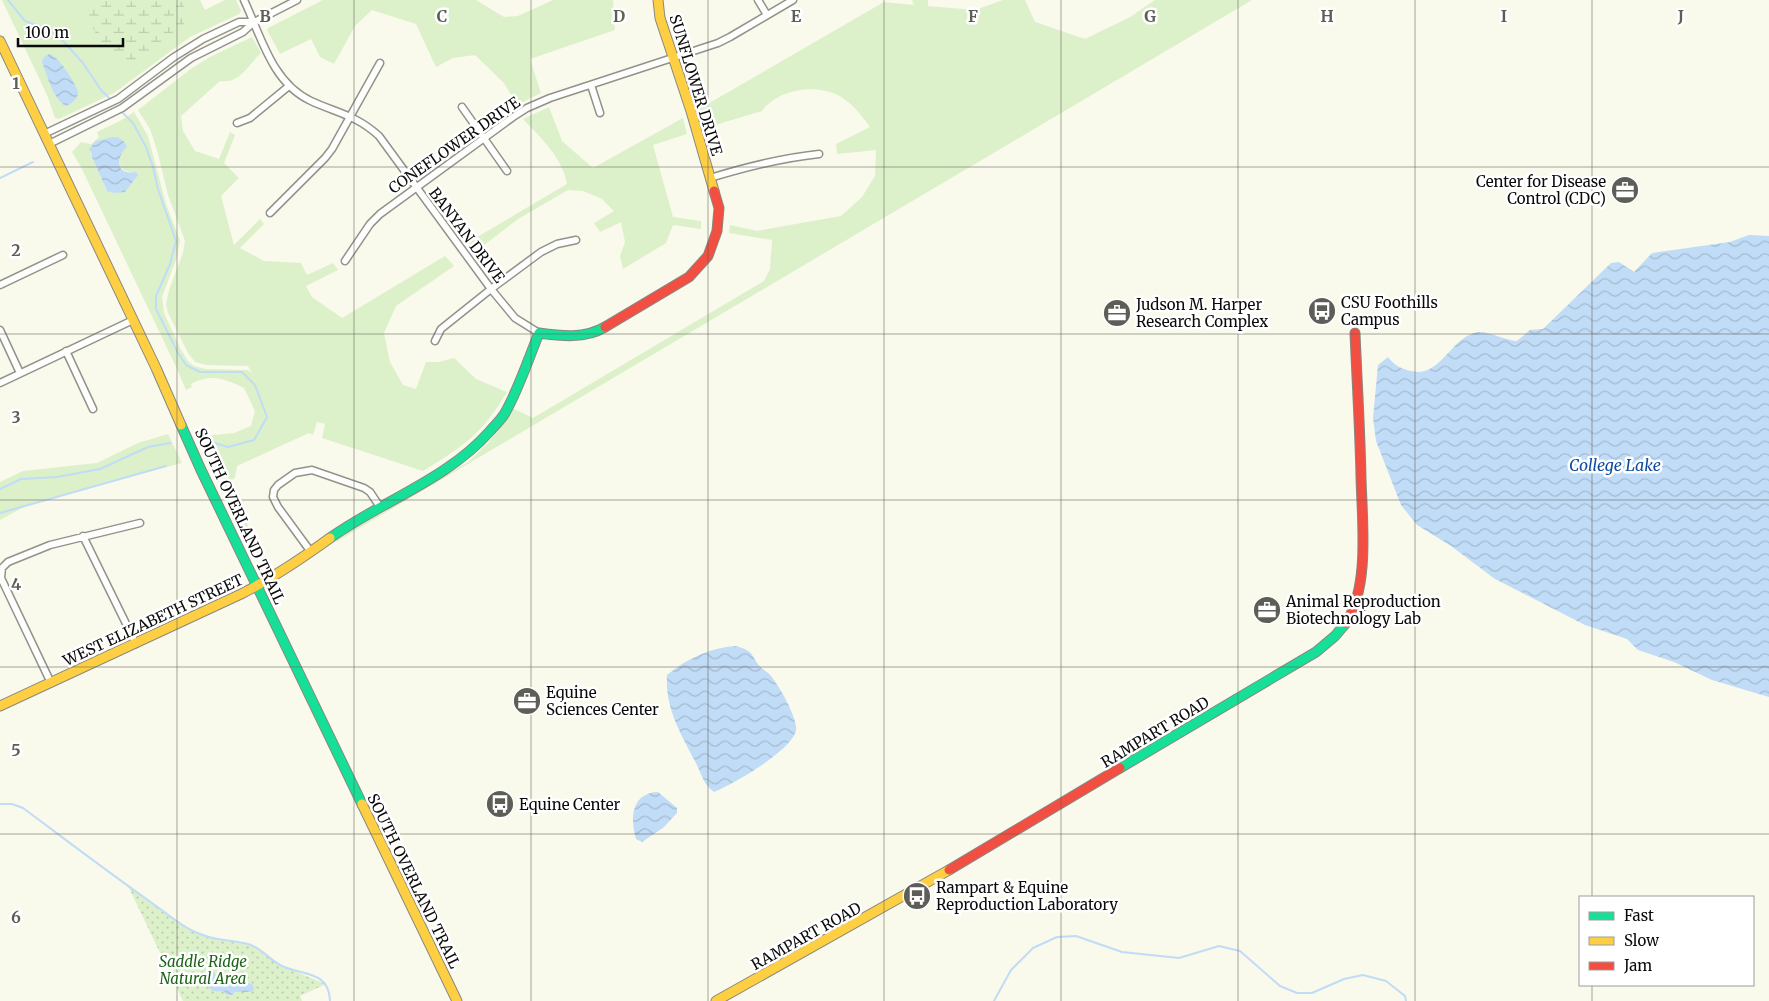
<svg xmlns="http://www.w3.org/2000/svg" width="1769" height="1001" font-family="Merriweather,serif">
  <defs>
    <pattern id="wetland-marsh" width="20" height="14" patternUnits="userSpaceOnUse" patternTransform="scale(1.25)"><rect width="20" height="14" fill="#dcf1ca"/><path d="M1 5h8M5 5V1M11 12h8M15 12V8" fill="none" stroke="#bbcdac"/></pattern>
    <pattern id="park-dots" width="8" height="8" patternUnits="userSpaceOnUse" patternTransform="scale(1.25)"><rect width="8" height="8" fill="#dcf1ca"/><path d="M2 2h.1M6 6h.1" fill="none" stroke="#bbcdac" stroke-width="1.8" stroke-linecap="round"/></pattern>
    <pattern id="water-waves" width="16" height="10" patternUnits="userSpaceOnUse" patternTransform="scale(1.25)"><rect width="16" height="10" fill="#c0dcf6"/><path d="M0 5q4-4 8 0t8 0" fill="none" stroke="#a4bbd2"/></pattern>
  </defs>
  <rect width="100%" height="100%" fill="#f9f9ec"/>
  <!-- grass -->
  <path fill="#dcf1ca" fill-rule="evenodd" d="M2,0H200L205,10L225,0H236L241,11L239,14L190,37L114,93L59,119L55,118L47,95Z
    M323,0H476L504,17L518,16L553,0H613L615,30L530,59L541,93L517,105L504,83L475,55L453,58L436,67L416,24L372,10L355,26L334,64L320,57L311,39L280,54L267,30L268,28Z
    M912,0H928V6L975,10L1003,0H1025L1035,22L1085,39L1130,17L1155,0H1252L336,542L337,539L468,462L488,443L514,409L533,418L764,281L770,269L772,240L729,233L730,225L757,231L841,216L862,197L875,176L876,150L837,154L836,144L870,127C860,113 849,99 833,93C810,84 776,91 762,111L705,128L699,109L884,2L914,5Z
    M252,37L261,53C248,65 240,84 220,81L181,116L183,131L195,151L219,159L230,132L235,135L224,163L239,178L221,196L234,245L260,219L264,224L240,248L264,261L301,263L307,275L333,263L338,270L306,286L312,297L342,318L445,256L454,266L396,306L384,333L390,362L403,385L416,389L426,362H439L454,358L476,379L507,392C482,434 464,446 423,471L322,438L325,424L317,422L313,435L309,433L237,466L235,478L227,482L268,567L265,569L209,453L212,450L206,436L234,433L251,426L255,411L244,388C225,379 211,373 191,384L192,387L186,390L177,369L81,167L72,152L81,142L91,144L99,137L97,132L120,121L134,112L148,136L166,204L180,240L177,257L162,297L164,313L181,350L188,361L194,366L206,369L248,370L252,373L248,366L206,365L195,362L188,353L168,313L166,304L169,290L183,253L185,241L168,195L157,150L150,129L138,110L192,68L210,57ZM122,151C117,165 120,173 136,172L107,191L92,157V153Z
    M549,107L562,141L593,168L683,118L687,134L653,145L673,217L701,221V229L673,225L666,243L623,269L620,256L625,242L621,222L600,232L594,223L614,211L602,199L583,191L568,190L518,219L475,252L467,243L567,184C563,158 540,137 523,119Z
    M168,434L182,463L31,503L0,520V482L23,471L97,463L138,443Z"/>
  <!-- wetland -->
  <path fill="url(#wetland-marsh)" d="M88,0H180C186,8 188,14 184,24C172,32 143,59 130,61C115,64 95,36 91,23C89,16 88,7 88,0Z"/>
  <!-- park -->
  <path fill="url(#park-dots)" d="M128,886L189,929L219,940L249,944L257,948L284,967L326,984L300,996L302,1001H183Z"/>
  <!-- water -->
  <path fill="url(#water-waves)" d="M49,54C58,55 74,81 78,91C78,99 73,103 66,106C53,99 47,75 42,62L43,58Z
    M113,137C120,137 124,140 127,147C120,152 114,169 127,172C128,173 135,172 136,172L138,175L125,192L114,193L107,191L92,157V153L89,149L96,141Z
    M1749,235L1769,236V697L1712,680L1674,662L1638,650L1627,639L1585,625L1495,579L1451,546L1417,525L1401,505L1376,441L1373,418L1378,365L1388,357C1394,365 1401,369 1411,371C1441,379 1451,335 1479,332C1487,331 1505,340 1517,341L1530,330L1543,329L1611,263L1619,262L1634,272L1652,253L1730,242Z
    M736,646C758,652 750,659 764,670C766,672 769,673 770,675C778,683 798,719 796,730C793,750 732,785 714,792C703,784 702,775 696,763C681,734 665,709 667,675C688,658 709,648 736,646Z
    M658,792L677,808V813L664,827L642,842L636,839C630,819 631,793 658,792Z
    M213,973C225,980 240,978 253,985L254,990L250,992H233V995L225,994L224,991C216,992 211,992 207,985V978Z"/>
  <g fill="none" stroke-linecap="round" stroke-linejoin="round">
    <!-- stream -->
    <path stroke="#c0dcf6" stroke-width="2" d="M8,0L25,21L52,31L64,42L83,63L101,90L111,100
      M121,111L133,123L146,147L153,167L158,189L176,241L170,264L156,296V309L178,353L186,365L200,372H242L255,385L267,417L254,440L228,447L208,441
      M0,178L33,162
      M0,489L21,479L57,477L100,469L148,447L170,443
      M0,513L166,466
      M0,804H12L23,808C66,840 108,872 152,903C168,914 184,929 203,935C218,941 233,940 248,944C260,947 269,959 280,965C300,976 329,969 330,1001
      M994,1001L1011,970L1033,948L1057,937L1076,936L1122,952L1179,958L1219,946L1240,951L1280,986L1297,993H1312L1344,979L1363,975L1386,981L1405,996L1406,1001"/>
    <defs>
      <path id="street" d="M244,0C261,36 272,83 311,101C337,113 356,115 379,136L491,289L515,318L539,333
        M758,0L767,15
        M591,85L600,113
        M462,107L507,171
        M237,123L250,118L289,86
        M44,134L118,99L174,57L203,39L239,22H254
        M49,144L122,108L191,58L243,32L254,22L297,0
        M710,178C746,167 781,158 819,154
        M270,213L325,158L332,149L380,63
        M345,261L370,224L380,214L513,117L527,108L550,98L718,43L730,37L793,0
        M0,285L63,255
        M0,330L20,373
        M435,341L441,329L491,289L541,252L557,244L576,240
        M66,351L93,409
        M0,383L133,320
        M83,536L136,644
        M311,552L278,507L273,497L274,490L278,485L295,473L312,470L364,488L370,492L380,507
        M51,683L1,578L2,568L8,562L50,545L140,523"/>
      <path id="fast" d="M181,425L201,470L362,804
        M330,538C382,501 448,479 490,431C495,425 501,420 505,413C519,388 528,360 539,333C561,336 585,339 605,327
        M1120,768L1316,652L1335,636L1346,623"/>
      <path id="slow" d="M658,0L660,18L691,111L714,191
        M0,41L156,368L181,425
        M0,706L241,594C273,578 301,559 330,538
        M362,804L457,1001
        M716,1001L949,870"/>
      <path id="jam" d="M605,327L689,277L708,256L717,231L719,208L714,191
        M1346,623C1370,586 1362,520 1361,477C1360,429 1357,381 1355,333
        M949,870L1120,768"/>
    </defs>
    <!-- street casing -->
    <use href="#street" stroke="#92928c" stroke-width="9"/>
    <!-- fast casing -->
    <use href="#fast" stroke="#888882" stroke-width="11"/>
    <!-- slow casing -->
    <use href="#slow" stroke="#888882" stroke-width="11"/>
    <!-- jam casing -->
    <use href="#jam" stroke="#888882" stroke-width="11"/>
    <!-- street -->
    <use href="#street" stroke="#fefefc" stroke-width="6"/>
    <!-- fast -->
    <use href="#fast" stroke="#16e098" stroke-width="9"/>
    <!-- slow -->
    <use href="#slow" stroke="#ffcf43" stroke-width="9"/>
    <!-- jam -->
    <use href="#jam" stroke="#f24e42" stroke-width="9"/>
  </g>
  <!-- grid -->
  <path fill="none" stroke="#5e5e59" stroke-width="1" stroke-opacity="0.55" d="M177,0V1001M354,0V1001M531,0V1001M708,0V1001M884,0V1001M1061,0V1001M1238,0V1001M1415,0V1001M1592,0V897M0,167H1769M0,334H1769M0,500H1769M0,667H1769M0,834H1769M1592,985V1001"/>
  <!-- icons -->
  <defs>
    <symbol id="office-disc" viewBox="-11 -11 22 22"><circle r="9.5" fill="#5e5e59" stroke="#fff"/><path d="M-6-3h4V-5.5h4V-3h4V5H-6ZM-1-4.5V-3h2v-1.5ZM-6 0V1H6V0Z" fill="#fff"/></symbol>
    <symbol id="bus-disc" viewBox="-11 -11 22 22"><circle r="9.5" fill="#5e5e59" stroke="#fff"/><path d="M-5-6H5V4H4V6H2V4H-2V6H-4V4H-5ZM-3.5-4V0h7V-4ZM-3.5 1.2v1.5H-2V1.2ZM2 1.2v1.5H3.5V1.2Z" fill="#fff"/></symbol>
  </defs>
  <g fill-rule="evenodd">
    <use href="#office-disc" x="1609" y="174" width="32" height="32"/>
    <use href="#bus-disc" x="1306" y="295" width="32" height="32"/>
    <use href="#office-disc" x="1101" y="297" width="32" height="32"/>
    <use href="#office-disc" x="1251" y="594" width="32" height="32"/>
    <use href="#office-disc" x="511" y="685" width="32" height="32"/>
    <use href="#bus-disc" x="484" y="788" width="32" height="32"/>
    <use href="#bus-disc" x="901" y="880" width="32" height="32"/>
  </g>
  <g text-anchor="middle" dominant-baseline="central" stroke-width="5" stroke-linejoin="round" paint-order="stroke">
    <!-- street labels -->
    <g font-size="15" fill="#0a0a0a" stroke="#fff">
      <text transform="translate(696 85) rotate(73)">SUNFLOWER DRIVE</text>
      <text transform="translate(454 145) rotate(-35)">CONEFLOWER DRIVE</text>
      <text transform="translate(467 235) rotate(53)">BANYAN DRIVE</text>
      <text transform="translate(240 516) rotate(65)">SOUTH OVERLAND TRAIL</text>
      <text transform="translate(153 620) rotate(-25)">WEST ELIZABETH STREET</text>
      <text transform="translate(1155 732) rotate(-31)">RAMPART ROAD</text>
      <text transform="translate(414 881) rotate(64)">SOUTH OVERLAND TRAIL</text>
      <text transform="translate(806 936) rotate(-29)">RAMPART ROAD</text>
    </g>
    <!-- poi labels -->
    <g font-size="15" fill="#0a0a0a" stroke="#fff" text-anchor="start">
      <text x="1606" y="181" text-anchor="end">Center for Disease<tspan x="1606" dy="17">Control (CDC)</tspan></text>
      <text x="1341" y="302">CSU Foothills<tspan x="1341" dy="17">Campus</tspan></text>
      <text x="1136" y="304">Judson M. Harper<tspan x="1136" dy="17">Research Complex</tspan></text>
      <text x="1286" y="601">Animal Reproduction<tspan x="1286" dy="17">Biotechnology Lab</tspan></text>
      <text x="546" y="692">Equine<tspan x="546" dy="17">Sciences Center</tspan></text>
      <text x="519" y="804">Equine Center</text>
      <text x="936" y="887">Rampart &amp; Equine<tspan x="936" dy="17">Reproduction Laboratory</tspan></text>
    </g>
    <!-- park labels -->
    <g font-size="15" font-style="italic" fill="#1d6417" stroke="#fff">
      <text x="203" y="961">Saddle Ridge<tspan x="203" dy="17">Natural Area</tspan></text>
    </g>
    <!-- water labels -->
    <g font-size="16" font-style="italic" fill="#0d4ca1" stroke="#fff">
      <text x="1615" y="465">College Lake</text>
    </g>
  </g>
  <g font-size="16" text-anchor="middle" font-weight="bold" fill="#5e5e59" stroke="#fff" stroke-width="5" stroke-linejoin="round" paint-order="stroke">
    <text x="265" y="22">B</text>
    <text x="442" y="22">C</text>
    <text x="619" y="22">D</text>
    <text x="796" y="22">E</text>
    <text x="973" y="22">F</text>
    <text x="1150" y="22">G</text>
    <text x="1327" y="22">H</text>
    <text x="1504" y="22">I</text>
    <text x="1681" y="22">J</text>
    <text x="16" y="89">1</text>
    <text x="16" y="256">2</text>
    <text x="16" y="423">3</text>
    <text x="16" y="590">4</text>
    <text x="16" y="756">5</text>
    <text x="16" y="923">6</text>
  </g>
  <!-- legend -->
  <rect x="1579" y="896" width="175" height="90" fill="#ffffff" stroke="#9d9d9d"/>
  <rect x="1589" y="912" width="25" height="8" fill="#16e098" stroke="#9d9d9d"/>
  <text x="1624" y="921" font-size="15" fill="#0a0a0a">Fast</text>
  <rect x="1589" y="937" width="25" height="8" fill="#ffcf43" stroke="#9d9d9d"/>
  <text x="1624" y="946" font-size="15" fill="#0a0a0a">Slow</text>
  <rect x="1589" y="962" width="25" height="8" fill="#f24e42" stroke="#9d9d9d"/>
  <text x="1624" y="971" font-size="15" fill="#0a0a0a">Jam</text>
  <!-- scale -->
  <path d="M18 38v8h105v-8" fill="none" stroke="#0a0a0a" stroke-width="2.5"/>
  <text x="25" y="38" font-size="15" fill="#0a0a0a" stroke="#ffffff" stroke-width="4" paint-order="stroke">100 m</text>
</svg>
